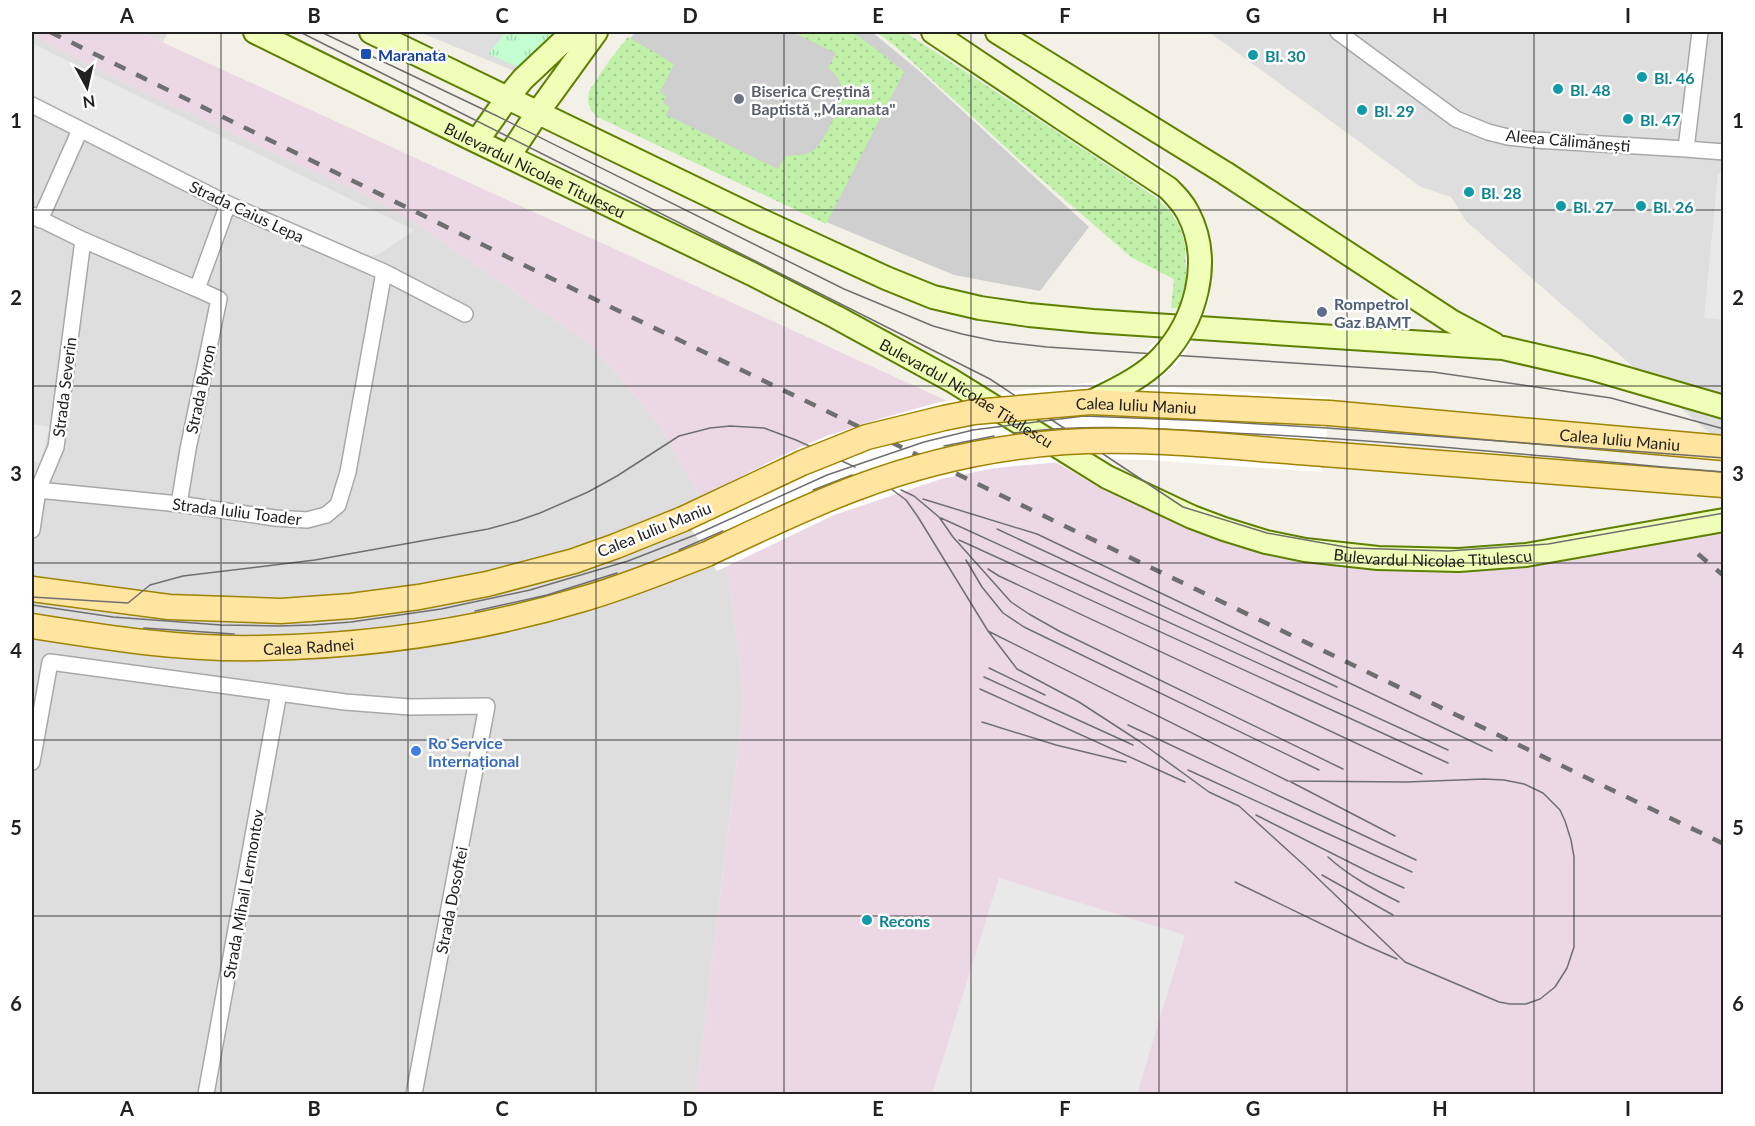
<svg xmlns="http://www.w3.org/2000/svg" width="1755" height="1126" font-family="Lato,sans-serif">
  <defs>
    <pattern id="grass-dots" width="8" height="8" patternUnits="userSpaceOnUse" patternTransform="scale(1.5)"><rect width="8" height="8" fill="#c1f0a9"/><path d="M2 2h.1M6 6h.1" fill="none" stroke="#a6ce91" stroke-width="1.8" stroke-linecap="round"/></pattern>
    <pattern id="park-tufts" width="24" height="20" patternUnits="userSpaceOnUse" patternTransform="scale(1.5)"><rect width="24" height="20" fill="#c2fed0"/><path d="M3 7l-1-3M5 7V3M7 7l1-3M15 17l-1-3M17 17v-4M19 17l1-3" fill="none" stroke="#a6d9b2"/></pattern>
  </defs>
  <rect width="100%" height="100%" fill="#f2f0e7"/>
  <!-- residential -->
  <path fill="#dfdede" d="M140,32H168L163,42Z
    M419,32H564L519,73Z
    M1209,32H1723V445L1466,221L1451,197L1421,187Z
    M32,35L152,96L367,196L412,221L587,342L627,385L661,428L702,501L725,557L731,593L744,701L696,1094H32Z"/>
  <!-- industrial -->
  <path fill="#ecd8e5" d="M32,32H140L945,400L1104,490L1225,540L1330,564L1723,525V1094H696L744,701L731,593L725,557L702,501L661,428L627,385L587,342L412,221L367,196L152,96L32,35Z"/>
  <!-- religious -->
  <path fill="#cfcfcf" d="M635,32H872L918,70L1089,227L1040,291L954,275L826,222L595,86Z"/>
  <!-- grass -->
  <path fill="url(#grass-dots)" d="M792,32H852L876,49L904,72L826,224L597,117L591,110L588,101L589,91L609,61L628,37L674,64L660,92L666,96L663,103L670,107L666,115L778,169L785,156C794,155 805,156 813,151C825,142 843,102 841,87C840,79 834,73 828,68L836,53Z
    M876,32H905L1156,197C1161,201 1166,206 1170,211C1191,237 1189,277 1180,308H1171L1174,279L1131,257L1025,165L894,45Z"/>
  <!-- park -->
  <path fill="url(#park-tufts)" d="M506,32H557L518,67L488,54Z"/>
  <!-- parking -->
  <path fill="#e9e9e9" d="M32,43L83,69L414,230L381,253L344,265L211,203L32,111Z
    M1718,173L1724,174L1723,320L1704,318Z
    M32,424L50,427L40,463L32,461Z
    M999,878L1185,935L1137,1094H932Z"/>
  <!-- pier -->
  <path fill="#fff" d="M1141,152L1169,171L1186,188L1197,204L1203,215L1207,226L1210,241L1212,269L1209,301L1199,330L1193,342L1176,365L1149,386L1331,397L1322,472L1146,460L1092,459L995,468L941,479L834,515L717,571L700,542L677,508L792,451L827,436L879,419L936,403L994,393L1096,382L1121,372L1141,357L1168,328L1180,308L1186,283V271L1185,243L1180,226L1170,211L1156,197L1126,176Z"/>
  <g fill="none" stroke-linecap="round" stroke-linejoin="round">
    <defs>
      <path id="street" d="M1338,32L1456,119L1488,132L1508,137L1535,140L1686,149
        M1700,32L1686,149L1724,152
        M32,105L228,204L384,272L465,314
        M32,215L83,240L197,289L228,204
        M40,220L80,130
        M38,490L179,504L275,518L307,520L326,515L338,505L348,472L384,272
        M179,504L188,449L219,299L197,289
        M32,530L38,490L56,447L83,240
        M32,762L50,662L345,702L410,707L487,706L414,1094
        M206,1094L279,693"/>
      <g id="secondary">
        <path id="s1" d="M255,32L470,138L752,274L836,317L951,380L1107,477L1192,517L1224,529L1266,542L1305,550L1378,558L1459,560L1526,555L1724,520"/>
        <path d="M371,32L754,217L886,278L933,297L980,308L1029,315L1093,321L1503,348L1590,368L1724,407"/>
        <path d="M933,32L1066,121"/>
        <path d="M997,32L1225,173L1451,321L1494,344"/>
        <path d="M477,141L508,97L523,79L573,32"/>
        <path d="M509,156L538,112L596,32"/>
      </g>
      <g id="primary">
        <path id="s2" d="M1329,413L1724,448"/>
        <path d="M1324,454L1724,485"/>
        <path d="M32,589L169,607L281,611L351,606L419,597L487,584L574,561L616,546L683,519"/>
        <path id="s3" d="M32,626C108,638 184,650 261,648C369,646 480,630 583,599C625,587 666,570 707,554"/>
      </g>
    </defs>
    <!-- street casing -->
    <use href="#street" stroke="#a8a8a8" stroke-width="18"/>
    <!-- secondary casing -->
    <use href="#secondary" stroke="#5e8000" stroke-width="26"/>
    <!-- primary casing -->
    <use href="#primary" stroke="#9e8300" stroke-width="27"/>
    <!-- street -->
    <use href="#street" stroke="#fff" stroke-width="15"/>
    <!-- secondary -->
    <use href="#secondary" stroke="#f0ffb8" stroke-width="22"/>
    <!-- primary -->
    <use href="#primary" stroke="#ffe59f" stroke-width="24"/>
    <!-- tram -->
    <path stroke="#6f6f6f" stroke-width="1.5" d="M300,32L990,379L1183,507L1267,533L1351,548L1448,551L1548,544L1724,513
      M321,32L495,115L844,289L933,326L962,334L995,341L1047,347L1433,372L1611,398L1724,429
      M1014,433C1094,422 1174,430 1254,434C1411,442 1567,459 1724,472
      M944,446L994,436
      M871,474L906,500L918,517L988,631L1017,669L1079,702L1139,741L1209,792L1239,806L1304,865L1405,962L1499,1002L1510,1004H1526L1540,999L1555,987L1567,968L1574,947V857L1571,840L1565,821L1560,810L1543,793L1524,784L1504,780L1484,779L1407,782L1288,781L988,631
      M813,490L852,475
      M901,490L914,496L939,517L953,537L1011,602L1029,614L1059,631L1343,769
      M923,499L1037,534L1492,751
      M941,518L1448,750
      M997,529L1337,687
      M959,540L1448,763
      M679,550L723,531
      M966,560L982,587L1003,613L1024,627L1319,770
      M988,569L999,576L1422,774
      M32,597L128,603L150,585L183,576L315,560L488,529L517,521L540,513L588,492L617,476L679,436L710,428L730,426L764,428L796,440L855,467
      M32,605L113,617L221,625L279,626L312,625L351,622L441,609L530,590L628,561L695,535L827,475L924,442L973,430L1084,416L1211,421L1327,428L1724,458
      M475,611L547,595L617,573
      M144,628L234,634
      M989,668L1045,695
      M984,677L1133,745
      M980,689L1185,782
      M982,722L1056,745L1126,762
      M1128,725L1416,860
      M1188,770L1412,872
      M1291,782L1395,836
      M1256,815L1371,873L1404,888
      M1328,857C1349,876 1373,889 1399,902
      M1322,875L1393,915
      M1235,882L1365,945L1397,959"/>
    <!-- rail -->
    <path stroke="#6f6f6f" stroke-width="4.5" stroke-dasharray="12 12" stroke-linecap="butt" d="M50,32L532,269L1724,844
      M1698,554L1724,576"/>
    <defs>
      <path id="secondary-bridge" d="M1066,121L1168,188C1176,196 1183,203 1188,213C1213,261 1196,321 1161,358C1142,378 1115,390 1091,402"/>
      <g id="primary-bridge">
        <path id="s4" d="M683,519L802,463L867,437L944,418L974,412L1091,402L1329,413"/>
        <path d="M707,554C756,531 805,507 856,488C922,463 995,447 1065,442C1151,437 1238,448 1324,454"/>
      </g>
    </defs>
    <!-- secondary-bridge casing -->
    <use href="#secondary-bridge" stroke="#5e8000" stroke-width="26" stroke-linecap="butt"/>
    <!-- primary-bridge casing -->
    <use href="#primary-bridge" stroke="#9e8300" stroke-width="27" stroke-linecap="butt"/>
    <!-- secondary-bridge -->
    <use href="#secondary-bridge" stroke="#f0ffb8" stroke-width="22"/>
    <!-- primary-bridge -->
    <use href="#primary-bridge" stroke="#ffe59f" stroke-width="24"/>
  </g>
  <!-- grid -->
  <path fill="none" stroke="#212121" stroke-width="1.5" stroke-opacity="0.55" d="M221,32V1094M408,32V1094M596,32V1094M784,32V1094M971,32V1094M1159,32V1094M1347,32V1094M1534,32V1094M32,210H1724M32,386H1724M32,563H1724M32,740H1724M32,916H1724"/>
  <!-- markers -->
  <rect fill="#1a4fb4" stroke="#fff" stroke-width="2" x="360" y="48" width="12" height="12" rx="3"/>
  <g fill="#0f9aa8" stroke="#fff" stroke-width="2">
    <circle cx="1253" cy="55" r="6"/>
    <circle cx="1642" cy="77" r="6"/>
    <circle cx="1558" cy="89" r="6"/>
    <circle cx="1362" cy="110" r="6"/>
    <circle cx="1628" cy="119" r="6"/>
    <circle cx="1469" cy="192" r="6"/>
    <circle cx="1561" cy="206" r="6"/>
    <circle cx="1641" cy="206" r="6"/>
    <circle cx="867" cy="920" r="6"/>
  </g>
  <circle fill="#6b7280" stroke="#fff" stroke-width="2" cx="739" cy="99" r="6"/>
  <circle fill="#5c6f8a" stroke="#fff" stroke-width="2" cx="1322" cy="312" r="6"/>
  <circle fill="#3f7fe0" stroke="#fff" stroke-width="2" cx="416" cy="751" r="6"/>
  <g text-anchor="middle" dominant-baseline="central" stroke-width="5" stroke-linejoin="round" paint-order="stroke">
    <!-- transit labels -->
    <g font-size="16" font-weight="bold" fill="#164399" stroke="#fff" text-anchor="start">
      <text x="378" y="54">Maranata</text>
    </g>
    <!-- culture labels -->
    <g font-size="16" font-weight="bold" fill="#0d838f" stroke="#fff" text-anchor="start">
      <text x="1265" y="55">Bl. 30</text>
      <text x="1654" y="77">Bl. 46</text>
      <text x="1570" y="89">Bl. 48</text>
      <text x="1374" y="110">Bl. 29</text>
      <text x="1640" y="119">Bl. 47</text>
      <text x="1481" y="192">Bl. 28</text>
      <text x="1573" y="206">Bl. 27</text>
      <text x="1653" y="206">Bl. 26</text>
      <text x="879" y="920">Recons</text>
    </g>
    <!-- worship labels -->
    <g font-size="16" font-weight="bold" fill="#5b616d" stroke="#fff" text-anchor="start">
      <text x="751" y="90">Biserica Creștină<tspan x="751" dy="18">Baptistă ,,Maranata"</tspan></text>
    </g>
    <!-- street labels -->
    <g font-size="16" fill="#212121" stroke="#fff">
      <text transform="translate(1568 140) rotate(5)">Aleea Călimănești</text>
      <text stroke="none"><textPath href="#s1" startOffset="312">Bulevardul Nicolae Titulescu</textPath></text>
      <text transform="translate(247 211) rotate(25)">Strada Caius Lepa</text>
      <text transform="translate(64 387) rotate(-83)">Strada Severin</text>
      <text transform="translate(200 389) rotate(-78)">Strada Byron</text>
      <text stroke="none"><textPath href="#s1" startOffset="798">Bulevardul Nicolae Titulescu</textPath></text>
      <text stroke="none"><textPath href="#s4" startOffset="474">Calea Iuliu Maniu</textPath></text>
      <text stroke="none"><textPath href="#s2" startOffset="292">Calea Iuliu Maniu</textPath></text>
      <text transform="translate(237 511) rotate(7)">Strada Iuliu Toader</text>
      <text transform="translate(654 529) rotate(-22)">Calea Iuliu Maniu</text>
      <text stroke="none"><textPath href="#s1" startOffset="1302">Bulevardul Nicolae Titulescu</textPath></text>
      <text stroke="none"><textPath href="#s3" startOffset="278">Calea Radnei</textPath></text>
      <text transform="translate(243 894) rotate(-80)">Strada Mihail Lermontov</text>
      <text transform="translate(451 900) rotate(-79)">Strada Dosoftei</text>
    </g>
    <!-- service labels -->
    <g font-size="16" font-weight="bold" fill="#4e5e75" stroke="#fff" text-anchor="start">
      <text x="1334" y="303">Rompetrol<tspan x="1334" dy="18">Gaz BAMT</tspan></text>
    </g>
    <!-- shop labels -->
    <g font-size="16" font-weight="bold" fill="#366cbe" stroke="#fff" text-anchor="start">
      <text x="428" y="742">Ro Service<tspan x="428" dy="18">Internațional</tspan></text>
    </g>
  </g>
  <!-- border -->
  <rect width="1755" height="1126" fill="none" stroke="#ffffff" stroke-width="66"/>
  <!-- north arrow -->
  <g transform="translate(87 87) rotate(172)" stroke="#ffffff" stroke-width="4.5" paint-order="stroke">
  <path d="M0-4.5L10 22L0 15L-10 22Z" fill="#212121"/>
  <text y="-9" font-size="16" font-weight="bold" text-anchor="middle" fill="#212121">N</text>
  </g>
  <rect x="33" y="33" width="1689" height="1060" fill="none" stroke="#212121" stroke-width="2"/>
  <g font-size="20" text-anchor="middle" font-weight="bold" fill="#212121">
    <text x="127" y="23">A</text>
    <text x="314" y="23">B</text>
    <text x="502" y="23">C</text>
    <text x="690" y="23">D</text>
    <text x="878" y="23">E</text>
    <text x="1065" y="23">F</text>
    <text x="1253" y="23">G</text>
    <text x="1440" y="23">H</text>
    <text x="1628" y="23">I</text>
    <text x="16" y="128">1</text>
    <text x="1738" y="128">1</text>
    <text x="16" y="305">2</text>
    <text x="1738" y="305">2</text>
    <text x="16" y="481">3</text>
    <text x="1738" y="481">3</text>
    <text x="16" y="658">4</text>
    <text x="1738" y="658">4</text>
    <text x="16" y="835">5</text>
    <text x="1738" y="835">5</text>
    <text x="16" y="1011">6</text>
    <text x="1738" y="1011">6</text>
    <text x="127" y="1116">A</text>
    <text x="314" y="1116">B</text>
    <text x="502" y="1116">C</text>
    <text x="690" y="1116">D</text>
    <text x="878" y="1116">E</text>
    <text x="1065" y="1116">F</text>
    <text x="1253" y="1116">G</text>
    <text x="1440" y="1116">H</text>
    <text x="1628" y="1116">I</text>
  </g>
</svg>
